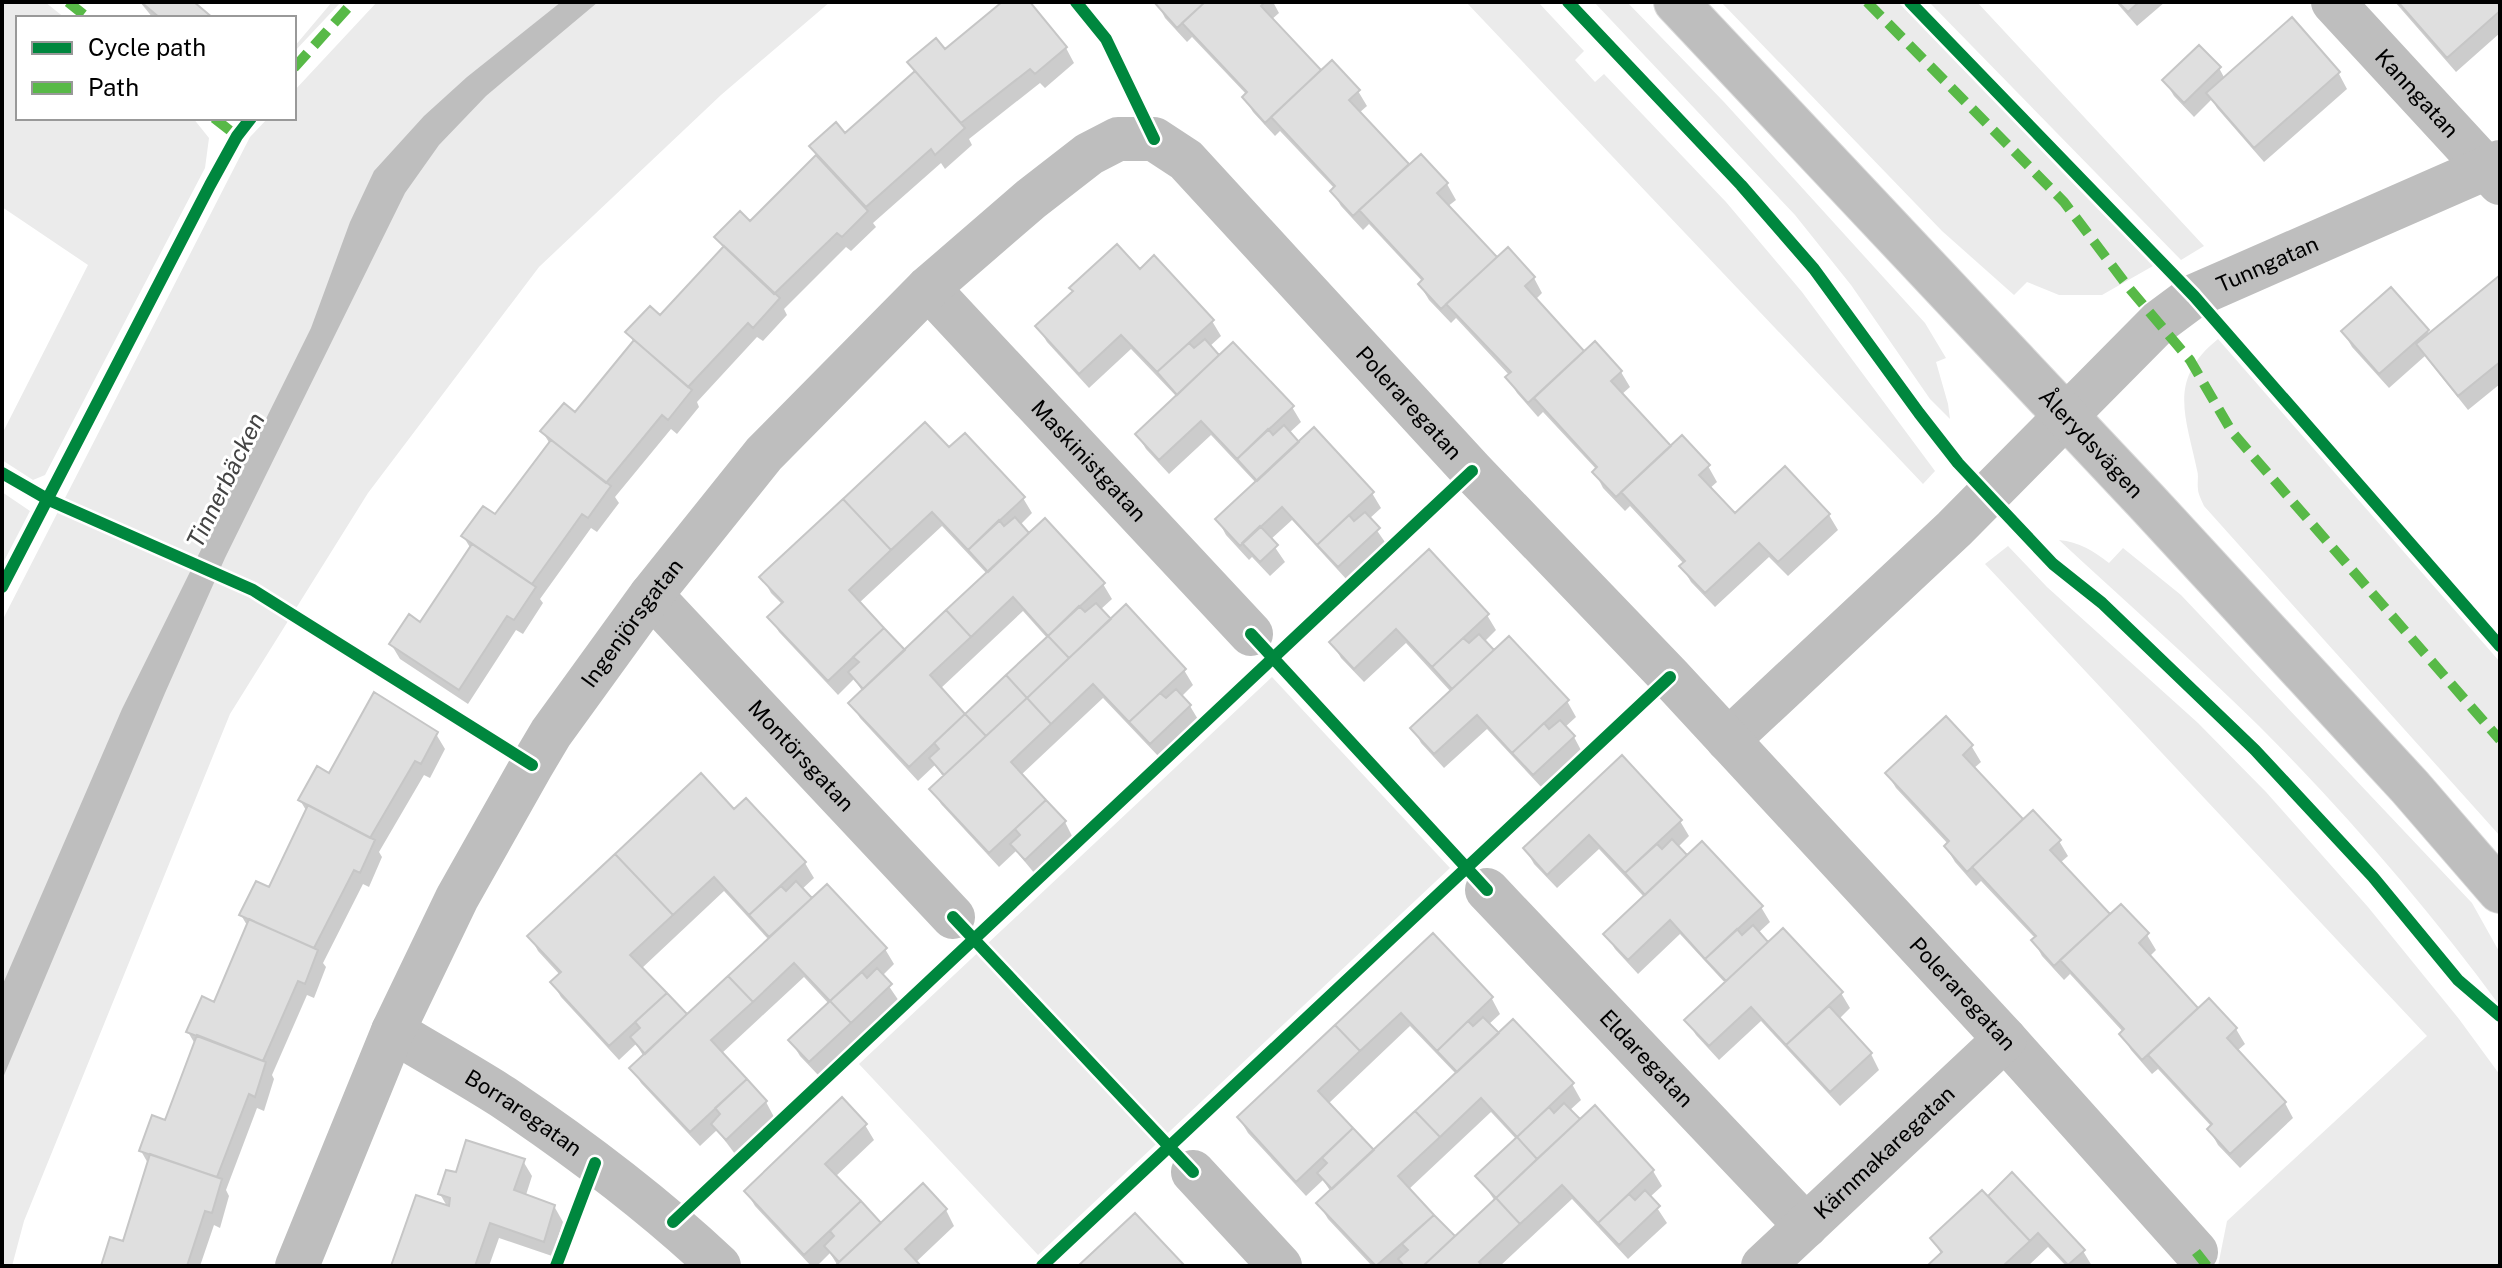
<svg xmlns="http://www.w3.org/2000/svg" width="2502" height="1268" font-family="'Public Sans',sans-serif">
  <rect width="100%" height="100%" fill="#fff"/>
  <!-- green -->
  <path fill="#ebebeb" d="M2,2H45L65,18H18V118H193L209,138L205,168L45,475L33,480L2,460V434L88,265L2,207Z
    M332,2H341L294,52V47Z
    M377,2H830L721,95L539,267L368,493L230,714L24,1221L12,1266H2V621L250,137L268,118H294V91Z
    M1466,2H1538L1584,51L1575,60L1595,82L1604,74L1726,202L1802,292L1935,471L1923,484Z
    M1594,2H1627L1724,102L1925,323L1946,358L1936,362L1948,404L1950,419L1930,399L1851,285L1795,215Z
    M1721,2H1898L2153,266L2102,295H2059L2027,282L2014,295L1942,231Z
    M1929,2H1977L2204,246L2181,260Z
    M2218,339L2500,662V836L2204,506C2202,501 2198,494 2198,489C2197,482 2199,476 2197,470C2186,416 2167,380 2218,339Z
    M2,492L30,511L2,565Z
    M2059,540C2079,542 2094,551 2109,563L2123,548L2181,595L2472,903L2500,953V1006C2427,907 2346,813 2259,726C2194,662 2126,602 2059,540Z
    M2008,546L2047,587L2198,723L2266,792L2368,907L2459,1019L2500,1075V1266H2218L2227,1221L2427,1036L1985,564Z
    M1272,677L1450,868L1038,1255L859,1064Z"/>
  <!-- water -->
  <path fill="#bebebe" d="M561,2H598L486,96L439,145L405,193L225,558L165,693L2,1080V986L122,709L311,328L350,222L374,171L424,116L467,77Z"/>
  <!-- shadow -->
  <path fill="#0003" fill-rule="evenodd" d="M140,2H191L210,18H153Z
    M1005,2H1027L1066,48L1074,63L1045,88L1040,83L969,139L972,145L945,169L941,163L873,223L876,227L851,251L846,247L784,309L787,315L763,341L757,337L697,402L699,407L677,434L671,429L615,497L619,503L597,532L591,528L540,599L543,603L523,634L516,630L468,704L400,659L391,644L421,624L471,549L463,536L495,517L550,444L542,431L575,415L634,343L628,332L660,318L724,249L716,237L750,224L817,157L811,146L845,136L915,73L909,62L945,51Z
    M1157,2H1273L1279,13L1271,20L1321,73L1358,91L1367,106L1359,113L1409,167L1421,156L1447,184L1456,200L1447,207L1496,260L1534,278L1542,293L1535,300L1584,354L1621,372L1630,387L1621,395L1671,448L1708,466L1717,482L1709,489L1735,516L1829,515L1838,530L1788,576L1769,557L1715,607L1691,582L1682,567L1684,564L1630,506L1625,511L1603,488L1595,472L1597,470L1543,412L1538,417L1517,393L1508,378L1510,376L1456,318L1451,323L1429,300L1420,285L1423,282L1369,224L1363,230L1341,206L1332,191L1335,189L1280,131L1275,136L1253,112L1244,97L1247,95L1192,37L1187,42L1165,18Z
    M2116,2H2165L2137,26Z
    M2395,2H2495L2500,7V33L2456,72Z
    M2292,20L2339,74L2347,89L2264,162L2217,108L2212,99L2194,117L2174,96L2165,81L2219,68L2225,79Z
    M1140,272L1212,321L1221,336L1209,347L1219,358L1292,407L1301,422L1288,434L1299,445L1372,493L1381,508L1369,519L1387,545L1348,581L1292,520L1270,540L1285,562L1270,576L1252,557L1249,560L1226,535L1218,520L1257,484L1211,435L1169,474L1146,449L1137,434L1177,397L1131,349L1089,388L1047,342L1038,327Z
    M2500,278V384L2468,410L2425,356L2389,388L2352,347L2343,331H2427L2430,335Z
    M949,450L1023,498L1032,513L1020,525L1029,536L1103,584L1112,599L1100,610L1110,622L1184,670L1193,685L1181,697L1190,706L1199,721L1160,758L1103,698L1021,775L1065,822L1073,838L1035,874L1016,851L999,867L941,804L932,789L944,778L935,765L918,781L860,718L851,703L863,692L854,679L838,695L779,632L770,617L783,605L771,593L762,577ZM942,526L988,575L905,652L859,603ZM1023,611L1048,639L965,716L940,689Z
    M1429,552L1487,615L1496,630L1484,642L1494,653L1567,701L1576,717L1564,728L1574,737L1582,752L1543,789L1487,729L1444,768L1421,743L1413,728L1451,692L1406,643L1364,682L1341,658L1332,642Z
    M1946,718L1972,747L1981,762L1973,769L2022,822L2059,841L2068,856L2060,863L2110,916L2147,935L2156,950L2149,957L2198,1011L2236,1029L2245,1044L2237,1051L2285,1103L2293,1118L2240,1168L2218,1145L2209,1129L2212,1127L2158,1069L2152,1074L2131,1050L2122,1035L2124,1033L2070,974L2064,980L2042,956L2034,941L2036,939L1981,881L1976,886L1955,862L1946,847L1949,845L1896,788L1887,773Z
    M436,734L445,749L430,778L424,775L379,852L382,857L369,887L363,884L323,963L326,967L314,998L307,995L272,1075L274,1079L264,1111L257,1108L226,1190L229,1196L220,1228L214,1225L200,1266H103L125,1243L149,1165L141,1151L166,1123L195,1044L188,1032L215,1005L248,927L241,915L270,890L307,812L300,800L329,776Z
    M1622,758L1680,821L1689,836L1677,848L1687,858L1761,907L1770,922L1757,934L1768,945L1841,993L1850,1008L1839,1019L1871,1054L1879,1070L1840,1106L1761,1021L1719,1060L1696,1035L1687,1020L1726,984L1680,934L1638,974L1615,949L1606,934L1645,898L1599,849L1557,888L1534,864L1525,848Z
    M746,801L805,863L814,878L801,890L812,900L885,949L894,964L882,976L899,1001L819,1076L800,1056L791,1041L829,1004L804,977L721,1054L766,1102L774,1117L735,1154L717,1130L700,1146L641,1083L632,1068L644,1057L636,1044L619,1060L561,997L552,982L560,975L538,951L530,936L734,812ZM724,891L769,940L687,1017L641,969Z
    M1433,936L1492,999L1500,1014L1488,1025L1572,1084L1581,1100L1569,1111L1580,1122L1653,1171L1662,1186L1650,1197L1667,1223L1628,1259L1572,1199L1500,1266H1372L1328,1219L1319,1204L1331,1192L1323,1180L1306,1196L1248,1133L1239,1118ZM1410,1026L1457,1075L1374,1153L1328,1104ZM1491,1112L1517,1140L1478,1176L1495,1201L1455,1239L1408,1190Z
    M865,1125L874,1140L835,1177L881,1226L923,1186L946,1210L954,1226L915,1263L918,1266H838L830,1253L817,1266H811L755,1206L746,1191Z
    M523,1161L532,1176L526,1195L554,1206L563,1222L552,1256L499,1238L489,1266H393L448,1208L440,1194L457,1174Z
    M2012,1175L2083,1251L2092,1266H2066L2048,1247L2028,1266H1929L1942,1255L1932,1239L1988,1198Z"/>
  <!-- building -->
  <path fill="#dfdfdf" stroke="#c6c6c6" stroke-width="2" d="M141,2H194L213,18H160Z
    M1002,2H1030L1067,47L1035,74L1030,69L961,123L907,62L936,38L945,49Z
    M1154,2H1205L1177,28Z
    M1205,2H1265L1261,6L1321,70L1265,123L1242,97L1247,92L1182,23Z
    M2118,2H2139L2128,12Z
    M2398,2H2498L2500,11L2447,58Z
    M2292,17L2340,72L2254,148L2206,93Z
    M2199,45L2221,67L2184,103L2162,80Z
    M1332,60L1360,90L1349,100L1409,164L1353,216L1330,191L1335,186L1271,117Z
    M915,71L965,128L935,155L931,149L866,207L809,146L836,122L845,133Z
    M1421,154L1448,183L1437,193L1497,257L1441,309L1418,284L1423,279L1359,210Z
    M816,155L868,211L842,237L837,233L774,294L714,237L740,211L750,221Z
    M1117,244L1140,269L1154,255L1214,320L1157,372L1121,335L1079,374L1035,326L1073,291L1069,288Z
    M724,246L780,298L753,328L748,323L688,387L625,332L650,306L660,315Z
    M1508,247L1535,277L1525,286L1584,351L1528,403L1505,377L1511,372L1446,304Z
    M2500,275V362L2458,396L2416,344Z
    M2391,287L2429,330L2379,374L2341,331Z
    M1205,339L1219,355L1177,395L1157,372L1189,343L1194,348Z
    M634,340L692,390L668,420L662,415L606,483L540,431L564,403L575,412Z
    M1595,341L1622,371L1611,381L1671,446L1616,497L1592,472L1597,467L1534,398Z
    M1233,342L1294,406L1237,459L1201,421L1159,460L1135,434Z
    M925,422L949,447L965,433L1025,497L968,550L932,512L891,550L843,499Z
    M1284,425L1299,442L1257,481L1237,459L1268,429L1273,435Z
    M1314,427L1374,492L1317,545L1282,507L1240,546L1215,519Z
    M1682,435L1710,465L1699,475L1735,513L1785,466L1830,514L1778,562L1759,543L1705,593L1679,566L1685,561L1621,492Z
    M551,440L611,486L588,518L582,514L532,584L461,536L483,506L495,514Z
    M843,499L891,550L849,590L884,628L828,681L767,617L783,602L759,577Z
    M1365,512L1380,528L1338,567L1317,545L1349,515L1354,521Z
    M1015,517L1029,533L988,572L968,550L999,520L1004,526Z
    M1045,518L1105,583L1048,636L1013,597L971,637L946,610Z
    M1260,526L1278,545L1260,562L1242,543Z
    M472,544L536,587L514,620L507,616L459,690L389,644L409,614L420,622Z
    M1429,549L1489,614L1432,667L1396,629L1354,669L1329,642Z
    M1096,603L1111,619L1069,658L1048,636L1079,606L1085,612Z
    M1126,604L1186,669L1129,722L1093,684L1051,724L1027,698Z
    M946,610L971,637L930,675L965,714L909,767L848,703Z
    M884,628L905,650L863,689L848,672L859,662L853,657Z
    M1479,634L1494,650L1452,689L1432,667L1463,638L1469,643Z
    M1048,636L1069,658L1027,698L1006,675Z
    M1509,636L1569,700L1512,753L1477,715L1434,754L1410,728Z
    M1006,675L1027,698L986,736L965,714Z
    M1176,689L1191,705L1150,744L1129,722L1160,693L1166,698Z
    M374,692L438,732L421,764L415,761L370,838L298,800L317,766L329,773Z
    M1027,698L1051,724L1011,762L1046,800L989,853L929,789Z
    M965,714L986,736L944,775L929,758L939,749L934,743Z
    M1946,716L1973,745L1963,755L2023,819L1967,872L1944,846L1949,841L1885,773Z
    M1560,720L1575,736L1533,775L1512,753L1544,723L1549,729Z
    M1622,755L1682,820L1625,873L1589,835L1547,875L1523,848Z
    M701,773L734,809L746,798L806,862L749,915L714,877L673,915L615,854Z
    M1046,800L1066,821L1025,860L1010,844L1020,835L1015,829Z
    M308,805L375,840L360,873L354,870L314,948L239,915L256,881L269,887Z
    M2033,810L2061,840L2050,850L2110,914L2054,966L2031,940L2036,936L1972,867Z
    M1672,839L1687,855L1645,895L1625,873L1657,844L1662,849Z
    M1702,841L1763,906L1705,959L1670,920L1628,960L1603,934Z
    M615,854L673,915L630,955L667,993L609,1046L550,982L561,972L527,936Z
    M796,881L812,898L769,937L749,915L781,886L786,891Z
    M827,884L887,948L830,1001L794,963L753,1002L728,976Z
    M2121,904L2149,933L2139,943L2198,1008L2142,1060L2119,1034L2124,1029L2060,960Z
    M249,919L318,950L305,984L298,981L263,1061L186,1032L202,996L214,1002Z
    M1753,925L1768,942L1726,981L1705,959L1737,929L1742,935Z
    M1783,928L1843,992L1786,1045L1751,1007L1709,1046L1684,1020Z
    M1433,933L1493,997L1437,1051L1401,1013L1360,1051L1335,1025Z
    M877,968L892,984L851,1023L830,1001L862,972L867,978Z
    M728,976L753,1002L711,1040L747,1079L690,1132L629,1068Z
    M667,993L687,1014L645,1054L630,1037L640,1028L635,1022Z
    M2209,998L2237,1028L2227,1038L2286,1102L2230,1154L2207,1129L2212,1124L2148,1055Z
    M830,1001L851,1023L809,1062L788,1040Z
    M1829,1006L1872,1053L1830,1092L1786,1045Z
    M1483,1017L1499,1033L1457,1072L1437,1051L1468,1021L1473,1026Z
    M1513,1019L1574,1083L1517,1137L1481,1098L1440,1137L1415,1111Z
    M1335,1025L1360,1051L1318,1091L1353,1128L1296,1182L1237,1117Z
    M197,1035L266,1062L255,1097L249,1094L217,1177L139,1151L152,1115L165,1120Z
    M747,1079L767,1101L726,1140L711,1124L720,1114L715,1108Z
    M842,1097L867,1124L825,1164L861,1201L804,1255L744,1191Z
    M1564,1103L1580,1119L1537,1159L1517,1137L1549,1107L1554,1113Z
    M1595,1105L1654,1170L1598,1223L1562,1185L1520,1224L1496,1198Z
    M1415,1111L1440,1137L1398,1176L1434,1215L1376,1266L1316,1203Z
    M1353,1128L1374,1150L1332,1189L1317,1173L1327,1163L1322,1158Z
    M1517,1137L1537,1159L1496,1198L1475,1176Z
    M466,1140L525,1159L514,1190L555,1205L544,1242L490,1223L475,1266H391L416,1195L449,1206L450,1198L438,1194L446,1170L456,1172Z
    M150,1154L222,1179L212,1213L205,1211L187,1266H101L110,1237L123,1241Z
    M2012,1172L2085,1250L2068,1265L2038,1233L2030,1241L1988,1196Z
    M923,1183L947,1209L905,1249L921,1266H835Z
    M1645,1190L1660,1206L1619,1245L1598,1223L1629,1194L1635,1200Z
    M1982,1190L2030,1241L2003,1266H1927L1942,1252L1930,1238Z
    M1496,1198L1520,1224L1479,1262L1483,1266H1423Z
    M861,1201L881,1223L839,1262L824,1246L834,1236L830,1231Z
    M1135,1213L1185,1266H1078Z
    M1434,1215L1455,1236L1423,1266H1404L1398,1259L1408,1250L1402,1244Z"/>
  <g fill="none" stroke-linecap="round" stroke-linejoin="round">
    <defs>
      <g id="major">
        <path id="s9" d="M1676,2L2146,501L2410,787L2500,891"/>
      </g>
    </defs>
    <!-- major casing -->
    <use href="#major" stroke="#dbdbdb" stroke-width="46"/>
    <!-- minor -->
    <g stroke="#bebebe" stroke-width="44">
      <path id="s1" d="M2333,2L2500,183"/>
      <path id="s2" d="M928,288L1251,634"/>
      <path id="s3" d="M651,595L953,917"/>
      <path id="s4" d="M1728,740L1954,529L2159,322L2194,296L2500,162"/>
      <path id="s5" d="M1487,890L1806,1226"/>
      <path id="s6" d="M393,1031C429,1053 467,1074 503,1097C579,1148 653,1204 719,1266"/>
      <path d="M1193,1172L1280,1266"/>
      <path id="s7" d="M297,1266L393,1031L457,898L532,765L551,733L651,595L764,454L928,288L1031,199L1089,154L1118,139H1154L1186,160L1472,471L1670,677L2005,1039L2196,1252"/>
      <path id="s8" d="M1763,1266L2005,1039"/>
    </g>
    <!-- major -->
    <use href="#major" stroke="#bebebe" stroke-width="44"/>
    <!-- quiet -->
    <path stroke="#58b947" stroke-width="10" stroke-dasharray="20 10" stroke-linecap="butt" d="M68,2L88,18
      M1867,2L2064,202L2129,288L2190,360L2232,432L2500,740
      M294,68L353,2
      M214,118L237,136
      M2196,1252L2207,1266"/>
    <defs>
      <path id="cycleway" d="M1076,2L1106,39L1154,139
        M1568,2L1741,185L1814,269L1919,413L1958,463L1988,495L2053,564L2102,603L2255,750L2373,877L2458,980L2500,1016
        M1910,2L2194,296L2500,646
        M2,473L49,500L253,590L532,765
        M2,587L210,185L237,136L251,118
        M1251,634L1487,890
        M953,917L1193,1172
        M673,1222L1472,471
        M556,1266L595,1163
        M1042,1266L1670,677"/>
    </defs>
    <!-- cycleway casing -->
    <use href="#cycleway" stroke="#fff" stroke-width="17"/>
    <!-- cycleway -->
    <use href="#cycleway" stroke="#00873e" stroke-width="12"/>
  </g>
  <g text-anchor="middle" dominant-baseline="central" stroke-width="6" stroke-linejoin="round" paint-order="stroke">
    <!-- street labels -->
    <g font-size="22" fill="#000" stroke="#fff">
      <text stroke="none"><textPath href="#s1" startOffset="124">Kanngatan</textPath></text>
      <text stroke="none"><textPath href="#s4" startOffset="724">Tunngatan</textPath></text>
      <text stroke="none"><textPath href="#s7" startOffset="1822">Poleraregatan</textPath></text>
      <text stroke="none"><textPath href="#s9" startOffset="606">Ålerydsvägen</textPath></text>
      <text stroke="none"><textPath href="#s2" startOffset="236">Maskinistgatan</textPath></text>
      <text stroke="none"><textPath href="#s7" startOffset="728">Ingenjörsgatan</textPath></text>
      <text stroke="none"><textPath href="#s3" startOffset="220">Montörsgatan</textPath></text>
      <text stroke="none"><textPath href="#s7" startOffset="2632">Poleraregatan</textPath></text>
      <text stroke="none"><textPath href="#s5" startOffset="232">Eldaregatan</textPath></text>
      <text stroke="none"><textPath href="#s6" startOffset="154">Borraregatan</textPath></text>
      <text stroke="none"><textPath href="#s8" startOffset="166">Kärnmakaregatan</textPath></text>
    </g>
    <!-- water labels -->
    <g font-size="24" font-style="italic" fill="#434343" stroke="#fff">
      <text transform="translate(225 480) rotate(-64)">Tinnerbäcken</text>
    </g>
  </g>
  <!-- border -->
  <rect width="2502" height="1268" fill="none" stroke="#000000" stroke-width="8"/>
  <!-- legend -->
  <rect x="16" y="16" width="280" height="104" fill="#ffffff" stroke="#999999" stroke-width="2"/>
  <rect x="32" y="42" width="40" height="12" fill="#00873e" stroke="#999999" stroke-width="2"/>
  <text x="88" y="56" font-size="24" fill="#000000">Cycle path</text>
  <rect x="32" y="82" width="40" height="12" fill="#58b947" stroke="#999999" stroke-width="2"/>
  <text x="88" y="96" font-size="24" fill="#000000">Path</text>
</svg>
